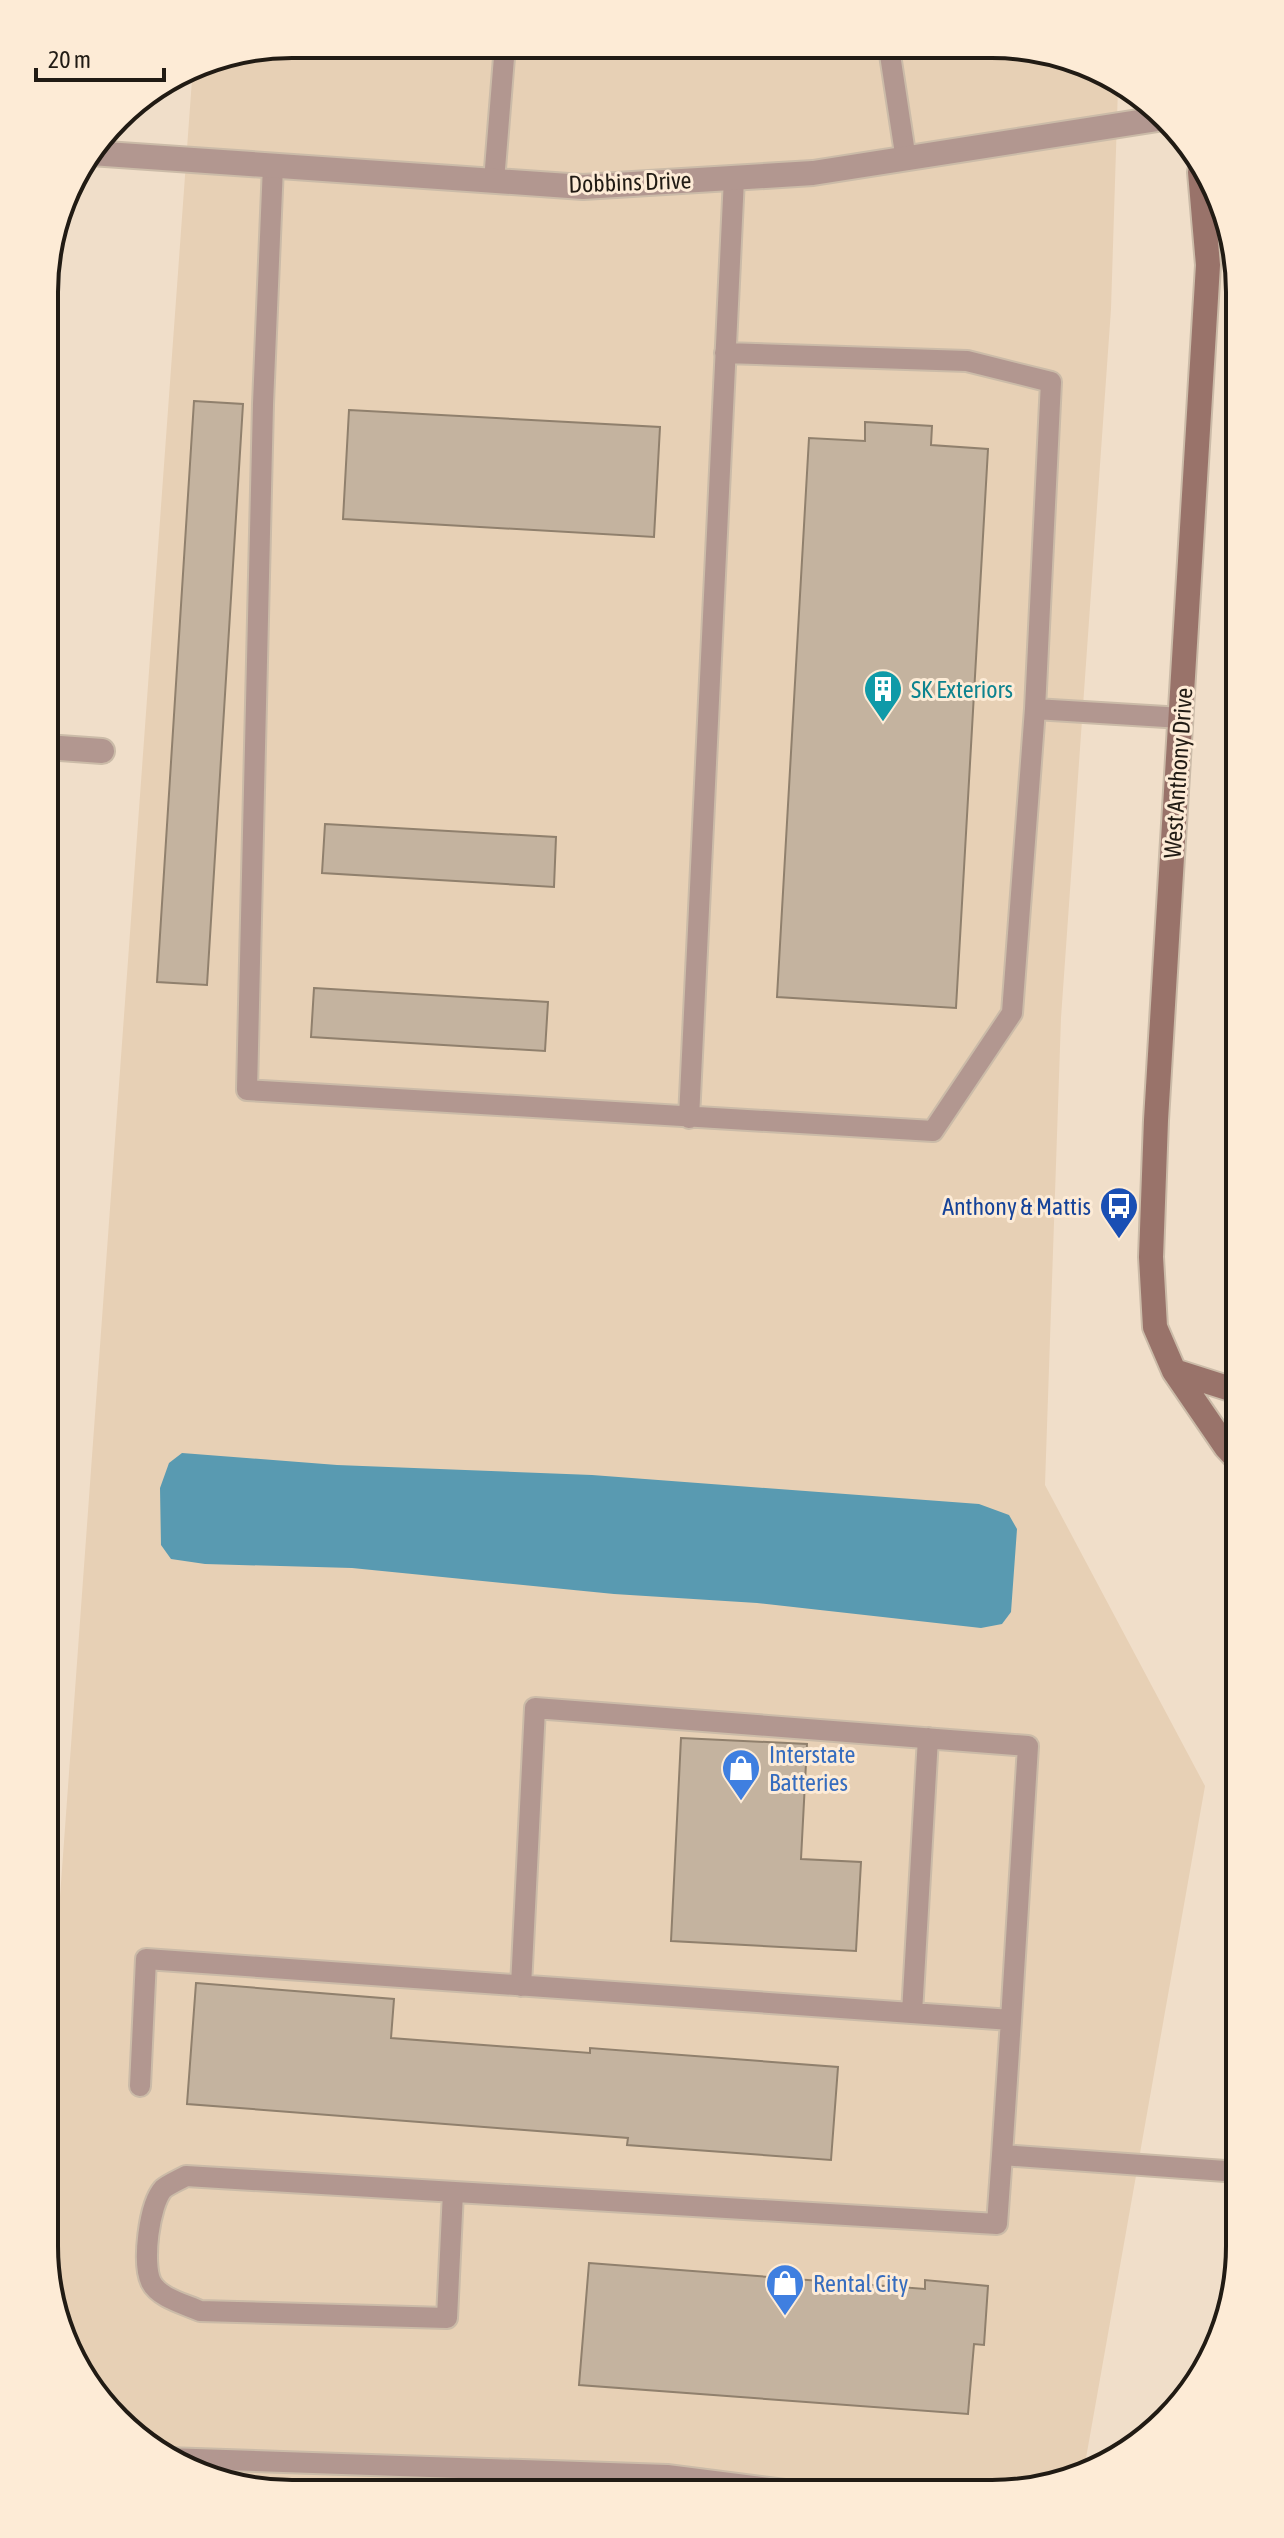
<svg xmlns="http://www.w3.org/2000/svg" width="1284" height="2538" font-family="'Asap Condensed',sans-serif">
  <rect width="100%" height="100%" fill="#f0dec9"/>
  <!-- built -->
  <path fill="#e7d0b5" d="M292,44L1040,49L1118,87L1111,309L1061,1018L1045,1485L1205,1786L1083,2475L1072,2481L992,2494L259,2492L183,2469L129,2433L57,2326L44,2246V2117L193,66Z"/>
  <!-- water -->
  <path fill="#599ab1" d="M182,1453L337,1465L592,1475L979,1504L1009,1515L1017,1529L1011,1612L1002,1624L981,1628L757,1603L614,1594L352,1568L205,1564L171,1559L161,1545L160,1488L169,1463Z"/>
  <!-- building -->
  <path fill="#c4b39f" stroke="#90806d" stroke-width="2" d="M194,401L243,404L207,985L157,982Z
    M349,410L660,427L654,537L343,519Z
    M865,422L932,426L931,445L988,449L956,1008L777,997L809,438L865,441Z
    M325,824L556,837L554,887L322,873Z
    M314,988L548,1002L545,1051L311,1037Z
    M681,1738L807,1744L801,1859L861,1862L856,1951L671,1941Z
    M196,1983L394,1999L391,2038L590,2053V2048L838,2067L831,2160L627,2145L628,2138L187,2104Z
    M589,2263L925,2289V2280L988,2286L984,2345L974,2344L968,2414L579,2385Z
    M424,2485L525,2493L424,2492Z"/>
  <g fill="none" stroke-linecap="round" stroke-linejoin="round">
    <defs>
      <path id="lane" d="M889,48L906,160
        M273,166L263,404L247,1090L933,1131L1012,1013L1035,709L1051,382L967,361L725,353
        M494,181L505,45
        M1035,709L1182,718
        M689,1118L734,178
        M521,1986L535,1708L1028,1746L1011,2020
        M912,2013L928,1738
        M140,2086L146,1959L1011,2020L1002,2155
        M453,2192L447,2318L200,2311C185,2304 159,2298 151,2282C142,2263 149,2205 163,2189C169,2184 179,2180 186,2176L997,2224L1002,2155L1239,2172
        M166,2458L667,2475L808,2493"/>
      <path id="street" d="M91,153L583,187L813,173L1164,118
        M46,747L102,751"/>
      <path id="secondary" d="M1200,172L1208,265L1156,1120L1151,1257L1155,1327L1174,1371L1240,1392
        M1174,1371L1226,1447L1240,1462"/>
    </defs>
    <!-- lane casing -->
    <use href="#lane" stroke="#cbbba8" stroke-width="24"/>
    <!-- street casing -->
    <use href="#street" stroke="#cbbba8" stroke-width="28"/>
    <!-- secondary casing -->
    <use href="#secondary" stroke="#cbbba8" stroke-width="28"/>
    <!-- lane -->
    <use href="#lane" stroke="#b29790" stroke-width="20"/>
    <!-- street -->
    <use href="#street" stroke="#b29790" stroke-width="24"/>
    <!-- secondary -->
    <use href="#secondary" stroke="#99736a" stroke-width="24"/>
  </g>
  <!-- icons -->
  <defs>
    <symbol id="building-pin" viewBox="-11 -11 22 30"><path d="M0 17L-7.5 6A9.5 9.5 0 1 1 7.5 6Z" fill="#0f9aa8" stroke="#fdebd6"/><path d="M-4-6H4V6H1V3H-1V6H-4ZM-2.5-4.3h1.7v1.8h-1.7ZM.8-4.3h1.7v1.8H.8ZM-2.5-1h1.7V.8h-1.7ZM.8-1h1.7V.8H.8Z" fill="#fff"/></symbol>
    <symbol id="bus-pin" viewBox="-11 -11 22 30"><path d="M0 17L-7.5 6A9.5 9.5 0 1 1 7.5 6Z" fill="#1a4fb4" stroke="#fdebd6"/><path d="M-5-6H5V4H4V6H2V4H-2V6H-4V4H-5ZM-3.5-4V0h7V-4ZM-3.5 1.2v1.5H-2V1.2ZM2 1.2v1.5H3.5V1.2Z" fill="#fff"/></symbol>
    <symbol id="shop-pin" viewBox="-11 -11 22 30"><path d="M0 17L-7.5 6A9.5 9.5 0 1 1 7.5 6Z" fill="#3f7fe0" stroke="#fdebd6"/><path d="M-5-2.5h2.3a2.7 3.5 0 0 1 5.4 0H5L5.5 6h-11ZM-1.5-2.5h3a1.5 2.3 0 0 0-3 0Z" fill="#fff"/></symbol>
  </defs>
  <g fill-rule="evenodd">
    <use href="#building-pin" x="861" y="667" width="44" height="60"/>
    <use href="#bus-pin" x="1097" y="1184" width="44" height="60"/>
    <use href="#shop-pin" x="719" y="1746" width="44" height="60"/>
    <use href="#shop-pin" x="763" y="2261" width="44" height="60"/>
  </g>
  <g text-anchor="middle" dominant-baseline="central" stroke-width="6" stroke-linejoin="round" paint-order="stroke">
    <!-- street labels -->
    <g font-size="24" fill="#211b14" stroke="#fdebd6">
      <text transform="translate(630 182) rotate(-2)">Dobbins Drive</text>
      <text transform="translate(1178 773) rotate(-86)">West Anthony Drive</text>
    </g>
    <!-- culture labels -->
    <g font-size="24" fill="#0d838f" stroke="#fdebd6" text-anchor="start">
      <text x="911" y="689">SK Exteriors</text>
    </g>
    <!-- transit labels -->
    <g font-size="24" fill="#164399" stroke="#fdebd6" text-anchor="end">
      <text x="1091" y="1206">Anthony &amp; Mattis</text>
    </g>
    <!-- shop labels -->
    <g font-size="24" fill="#366cbe" stroke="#fdebd6" text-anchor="start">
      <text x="769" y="1754">Interstate<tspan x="769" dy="28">Batteries</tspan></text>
      <text x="813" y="2283">Rental City</text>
    </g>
  </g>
  <!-- crop -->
  <path d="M0 0H1284V2538H0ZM292 58H992A234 234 0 0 1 1226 292V2246A234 234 0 0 1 992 2480H292A234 234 0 0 1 58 2246V292A234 234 0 0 1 292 58Z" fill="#fdebd6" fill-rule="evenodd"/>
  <path fill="none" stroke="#211b14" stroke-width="4" d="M292 58H992A234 234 0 0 1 1226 292V2246A234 234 0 0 1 992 2480H292A234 234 0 0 1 58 2246V292A234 234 0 0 1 292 58Z"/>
  <!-- scale -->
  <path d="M36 68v12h128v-12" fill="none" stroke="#211b14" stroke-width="4"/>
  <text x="48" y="68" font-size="24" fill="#211b14" stroke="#fdebd6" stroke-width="6" paint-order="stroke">20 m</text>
</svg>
